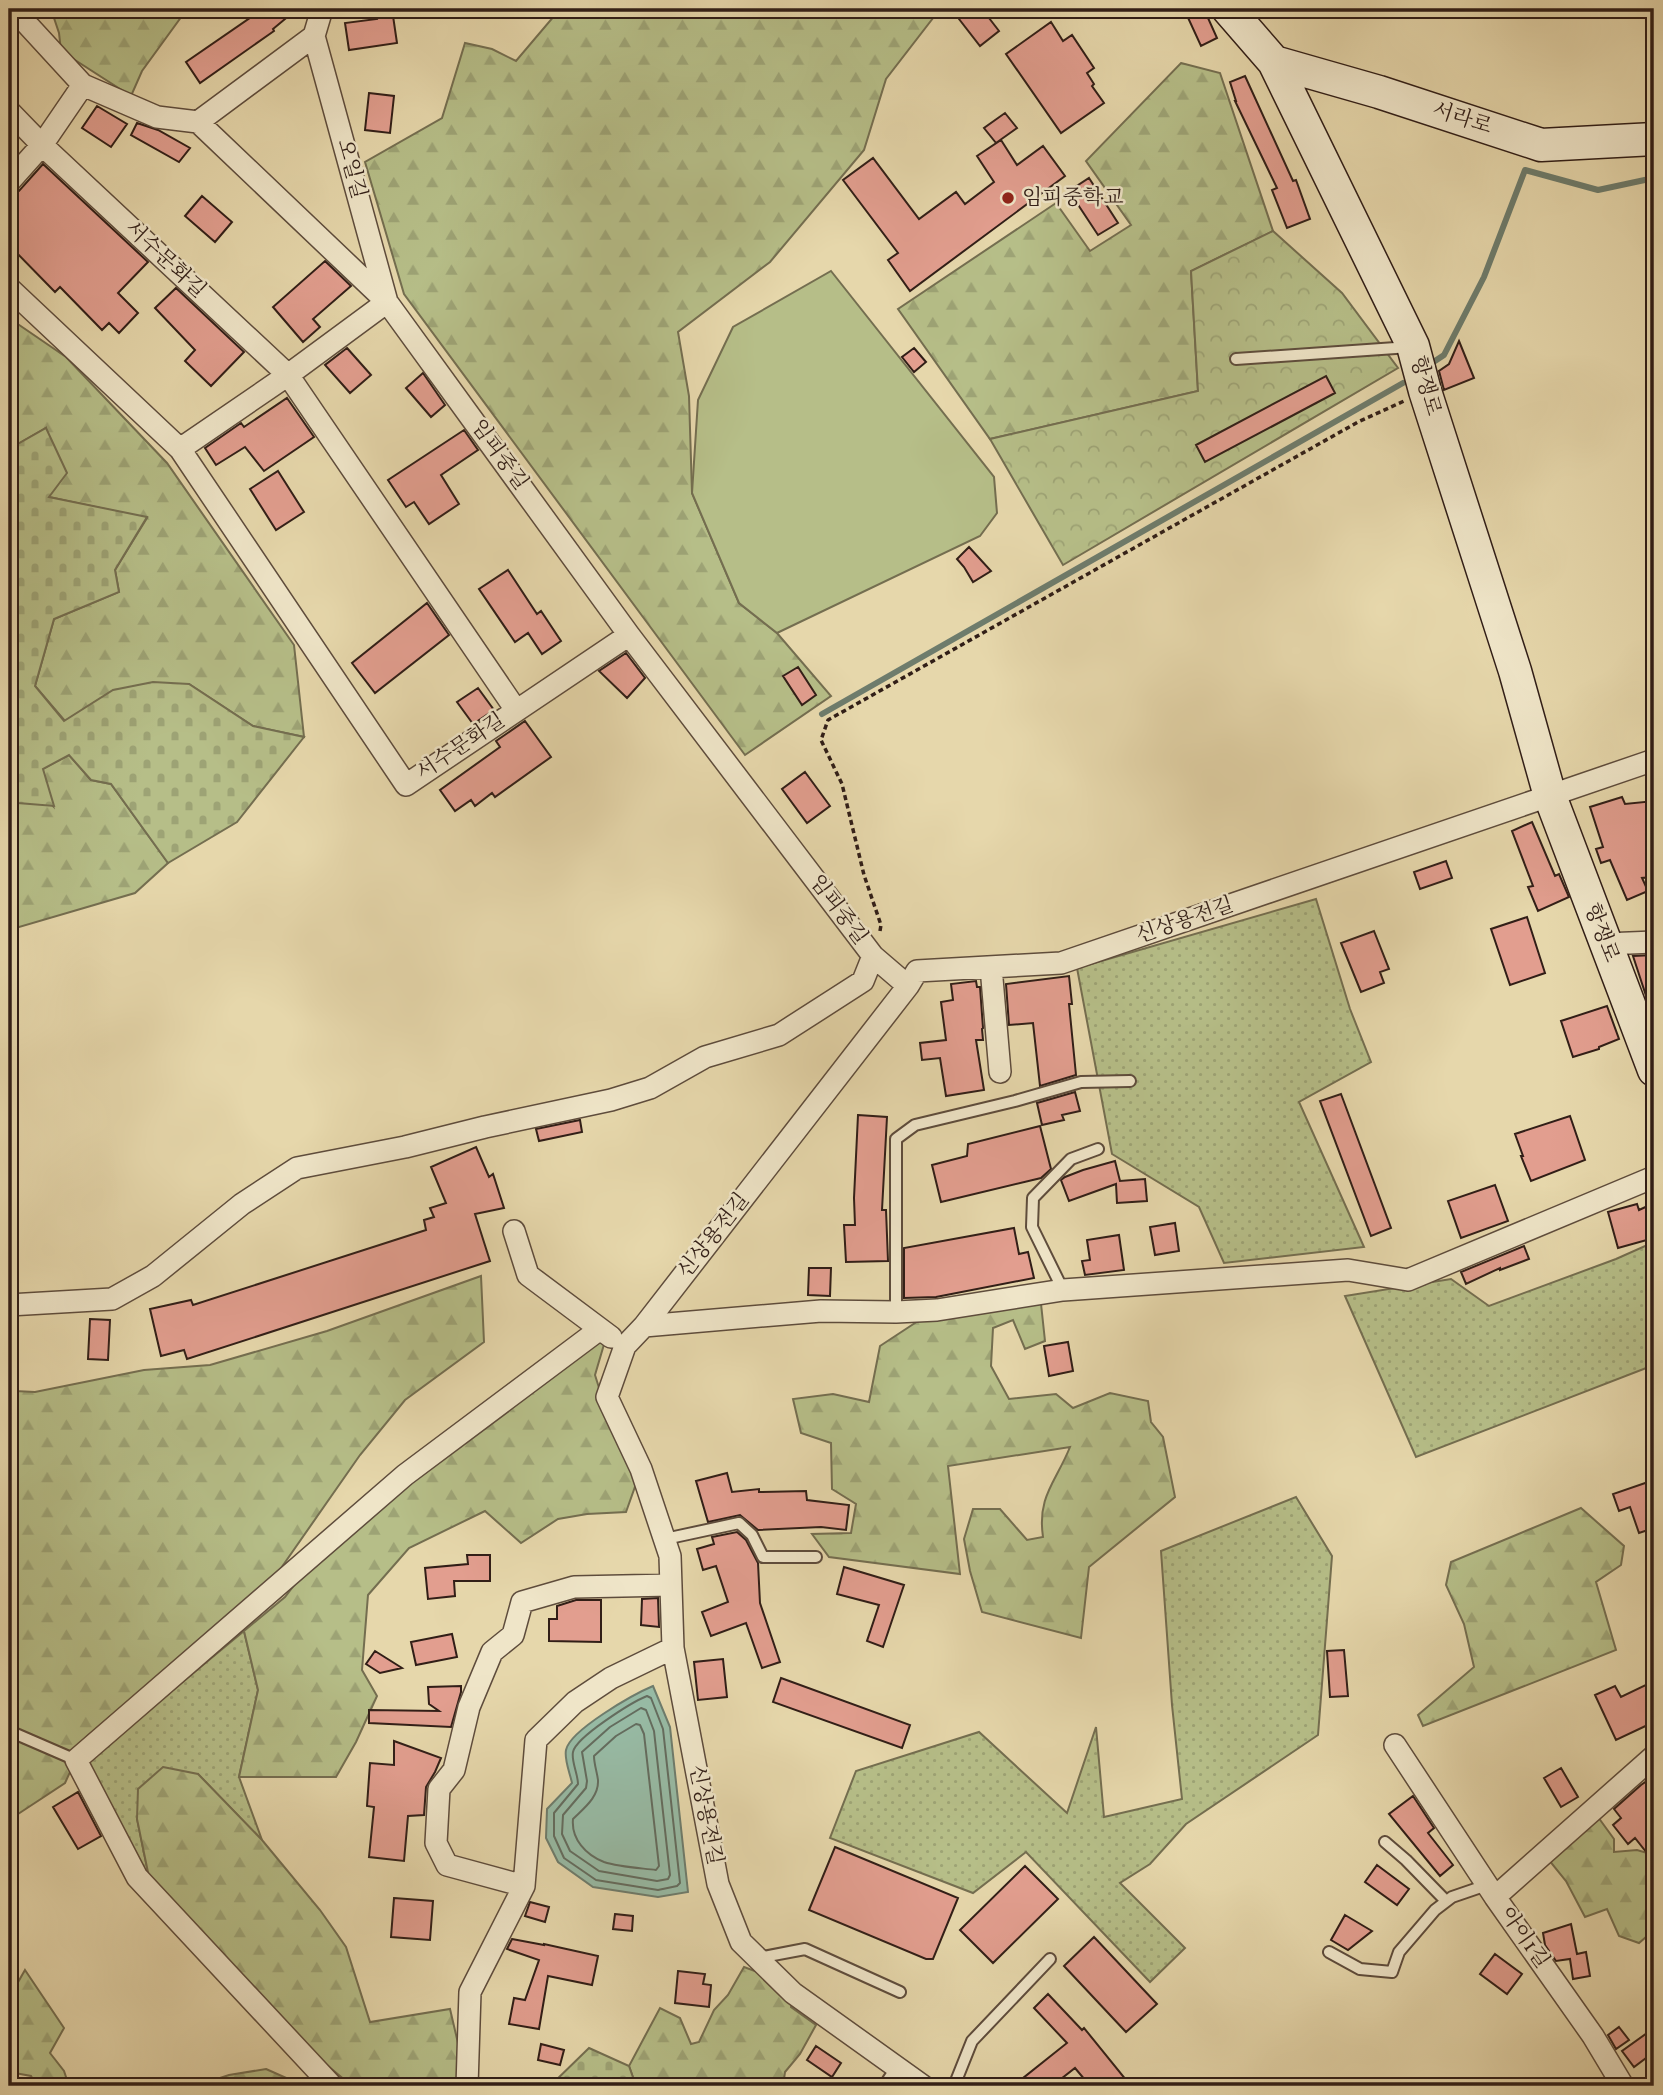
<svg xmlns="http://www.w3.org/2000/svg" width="1663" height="2095" font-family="Vollkorn,'Noto Serif KR',serif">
  <defs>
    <pattern id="grass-dots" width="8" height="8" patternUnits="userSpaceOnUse" patternTransform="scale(1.75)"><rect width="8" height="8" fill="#b6be88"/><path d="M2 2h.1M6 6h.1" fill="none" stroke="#9da375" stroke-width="1.8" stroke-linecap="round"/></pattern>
    <pattern id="forest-firs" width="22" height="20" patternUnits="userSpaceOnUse" patternTransform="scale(1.75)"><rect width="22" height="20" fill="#b6be88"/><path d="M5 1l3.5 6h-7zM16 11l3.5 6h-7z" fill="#9da375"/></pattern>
    <pattern id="cemetery-stones" width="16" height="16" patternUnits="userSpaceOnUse" patternTransform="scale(1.75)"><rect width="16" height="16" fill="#b6be88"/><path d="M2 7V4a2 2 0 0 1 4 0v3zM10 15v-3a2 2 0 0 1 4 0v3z" fill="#9da375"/></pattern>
    <pattern id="park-crowns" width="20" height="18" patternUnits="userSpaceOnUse" patternTransform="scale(1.75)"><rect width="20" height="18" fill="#b6be88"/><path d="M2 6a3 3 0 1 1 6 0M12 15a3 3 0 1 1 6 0" fill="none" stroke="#9da375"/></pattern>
  </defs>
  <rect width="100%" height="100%" fill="#e6d7ab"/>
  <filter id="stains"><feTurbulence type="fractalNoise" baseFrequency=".00286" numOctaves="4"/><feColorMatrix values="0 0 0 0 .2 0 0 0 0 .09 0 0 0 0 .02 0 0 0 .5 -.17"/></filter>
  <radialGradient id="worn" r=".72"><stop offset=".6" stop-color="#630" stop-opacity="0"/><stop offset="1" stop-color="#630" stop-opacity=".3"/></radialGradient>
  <!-- grass -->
  <path fill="url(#grass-dots)" stroke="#746e50" stroke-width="2" d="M1316,899L1350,1009L1371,1062L1299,1102L1364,1247L1224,1263L1199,1207L1112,1154L1077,968Z
    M1654,1242V1365L1416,1457L1345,1296L1451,1279L1489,1306L1616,1259Z
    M1296,1497L1332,1556L1318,1735L1186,1824L1150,1864L1120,1883L1185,1948L1150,1982L1026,1852L973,1893L830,1838L856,1771L979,1732L1067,1813L1096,1727L1104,1817L1182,1799L1172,1705L1161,1551Z
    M244,1631L258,1690L239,1777L262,1840L198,1774L137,1819L150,1882L87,1761Z"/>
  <!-- forest -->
  <path fill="url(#forest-firs)" stroke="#746e50" stroke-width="2" d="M51,9H187L142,71L131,96L61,51L59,33Z
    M560,9H940L886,79L864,150L770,262L678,332L689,396L692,493L739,603L777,633L831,696L745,755L404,294L365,162L442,118L465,43L492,49L516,61Z
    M1181,63L1220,73L1273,231L1191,271L1198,391L990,439L898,309L1056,203L1090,251L1131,225L1086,161Z
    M9,318L66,357L167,463L294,645L304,737L253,726L189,684L114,690L65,721L35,686L54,619L119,592L115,570L147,518L49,497L46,428L9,449Z
    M69,755L91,780L111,784L168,863L135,893L9,930V763L53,806L42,769Z
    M481,1276L484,1342L405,1400L360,1455L272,1581L86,1737L65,1783L9,1820V1409L15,1391L35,1392L144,1370L210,1365L327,1331Z
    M1039,1285L1045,1341L1025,1349L1013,1320L993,1328L991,1366L1009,1399L1056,1394L1073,1408L1110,1393L1148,1401L1151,1422L1163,1437L1175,1497L1089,1567L1081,1638L982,1612L970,1571L964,1539L973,1509H1000L1027,1540L1043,1537C1037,1496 1056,1482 1070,1447L948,1466L960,1574L829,1557L812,1534L851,1533L856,1504L832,1489L831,1443L801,1433L793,1399L833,1394L869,1402L880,1346L947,1302Z
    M605,1341L595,1375L613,1432L637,1481L626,1512L587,1514L558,1519L521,1543L485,1511L409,1548L368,1595L362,1670L377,1696L356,1742L336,1777H239L258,1690L244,1631L285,1597L351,1511L519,1388L549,1354Z
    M1581,1508L1624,1546L1621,1565L1596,1582L1616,1650L1423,1726L1418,1715L1474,1667L1464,1624L1446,1585L1451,1562Z
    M163,1767L198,1774L262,1840L320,1910L346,1947L370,2022L450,2009L461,2056L459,2086H352L304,2046L150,1882L137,1819L138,1789Z
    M1598,1817L1614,1839V1852L1637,1850L1654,1855V1885L1647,1892C1646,1910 1654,1913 1654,1930L1639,1943L1619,1936L1607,1909L1585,1917L1566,1881L1548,1859Z
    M744,1967L763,1974L792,2001L791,2007L816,2025L800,2054L785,2072L783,2086H636L629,2066L660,2008L680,2018L691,2044L699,2042L714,2010L728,1995Z
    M25,1970L64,2028L50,2053L64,2071L69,2086H36L31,2076L9,2072V1998Z
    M266,2069L291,2080L295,2086H196L229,2075Z"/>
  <!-- cemetery -->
  <path fill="url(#cemetery-stones)" stroke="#746e50" stroke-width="2" d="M46,428L67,473L49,497L147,517L115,570L119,592L54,619L35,686L64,721L113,690L153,682L189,684L253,726L304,737L237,822L168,863L111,784L91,780L69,755L43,769L54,806L18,803L17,770L9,763V449Z
    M589,2048L629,2066L636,2086H550Z"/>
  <!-- park -->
  <path fill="url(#park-crowns)" stroke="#746e50" stroke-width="2" d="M1273,231L1342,293L1398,368L1063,565L990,439L1198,391L1191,271Z"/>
  <!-- pitch -->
  <path fill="#b6be88" stroke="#746e50" stroke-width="2" d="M831,271L994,477L997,513L980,536L777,633L739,603L692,493L698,400L733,327Z"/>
  <!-- water -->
  <path fill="#97baa4" stroke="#6e7c6c" stroke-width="2" d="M653,1686L670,1727L688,1892L658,1897L593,1887L558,1862L546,1838L547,1809L572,1783C570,1773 564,1760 566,1750C570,1730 634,1694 653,1686Z"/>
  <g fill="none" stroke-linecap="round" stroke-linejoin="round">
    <!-- shore -->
    <path stroke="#646c5e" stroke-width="2" d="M647,1696L651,1698L663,1729L680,1883L677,1886L658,1890L596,1880L564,1858L554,1836V1813L578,1784C578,1774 571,1761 573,1752C576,1737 632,1702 647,1696Z
      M641,1708L646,1710L654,1731L670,1875L668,1879L657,1881L599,1871L570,1851L562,1834L563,1815L586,1788L587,1781L582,1752L610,1727Z
      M636,1724L640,1725L644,1734L659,1866L656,1870C640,1868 619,1867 604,1862C586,1855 571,1839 573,1819C584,1808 599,1797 598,1780C597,1772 594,1764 594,1756L616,1736Z"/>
    <!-- stream -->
    <path stroke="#6e7c6c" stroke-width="6" d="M1435,361L1444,355L1484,277L1525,170L1598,190L1654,178
      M822,714L1403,383"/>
  </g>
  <!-- building -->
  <path fill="#e29e8f" stroke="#311e17" stroke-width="2" d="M263,9H297L273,29L274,31L200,83L186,62Z
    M375,9H392L397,43L349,50L345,23L377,19Z
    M972,9H982L999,31L980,46L959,19Z
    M1184,9H1204L1217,38L1201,46Z
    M1051,22L1063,41L1072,35L1094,68L1087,73L1094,84L1092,86L1104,103L1061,133L1006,54Z
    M1245,76L1293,181L1296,180L1310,219L1287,228L1272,190L1277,188L1235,101H1236L1230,82Z
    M369,93L394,96L390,133L365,130Z
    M97,106L127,124L111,147L82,128Z
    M1005,113L1017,128L996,143L984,128Z
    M137,123L158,130L190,148L179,162L131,135Z
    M1001,140L1017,165L1043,146L1065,176L910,291L888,260L898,253L843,180L873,158L919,219L956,192L965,204L994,182L977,156Z
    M43,164L148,262L118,293L138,313L119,333L109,323L102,330L60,287L55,292L9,245V195L19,191Z
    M1089,178L1118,223L1098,235L1069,191Z
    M202,196L232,222L215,242L185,216Z
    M325,261L351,286L313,319L320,327L303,342L273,307Z
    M176,288L244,352L211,386L185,361L195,350L155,308Z
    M1459,341L1474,378L1444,390L1439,371L1449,364Z
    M347,348L371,375L350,393L325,365Z
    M914,348L926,362L914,372L902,357Z
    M423,373L445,405L431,417L406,388Z
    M1326,376L1335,393L1205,462L1196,445Z
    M287,398L314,437L264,471L245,447L216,465L205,448L241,423L244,427Z
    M464,430L478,450L441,475L459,504L429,524L414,502L406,507L388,480Z
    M278,471L304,512L276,530L250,489Z
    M969,547L991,571L973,582L964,567L957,559Z
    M508,570L537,614L541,611L561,641L542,654L528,633L515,642L479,589Z
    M427,603L449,635L375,693L352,663Z
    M626,653L645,678L627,698L599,671Z
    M798,667L816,695L802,705L783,676Z
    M478,688L494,710L473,724L457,702Z
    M525,721L551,757L495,797L492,793L475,806L471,800L455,811L440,790L500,747L496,741Z
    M805,772L830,806L807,823L782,789Z
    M1622,797L1625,804L1654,801V877L1642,878L1648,891L1627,900L1610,860L1601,863L1596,849L1603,847L1590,807Z
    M1532,822L1555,876L1559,874L1569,897L1538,911L1528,887L1533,886L1512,831Z
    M1446,861L1452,878L1420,889L1414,872Z
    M1527,917L1545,973L1510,985L1491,929Z
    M1374,931L1389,969L1380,972L1384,983L1361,992L1341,943Z
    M1654,955V1014H1652L1633,956Z
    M1069,976L1072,1004H1069L1076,1075L1040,1086L1033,1023L1009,1025L1006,984Z
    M976,981L977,987H980L983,1028L982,1029L983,1040H976L984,1090L946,1096L940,1058L922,1060L920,1043L946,1040L941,1002L953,1000L951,984Z
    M1607,1006L1619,1039L1599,1047V1049L1573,1057L1561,1021Z
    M1075,1092L1080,1111L1062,1115L1064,1120L1042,1125L1037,1103Z
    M1341,1094L1391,1228L1371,1236L1320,1101Z
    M858,1115L887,1117L882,1210H886L888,1261L846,1262L844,1225H855L854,1198Z
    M1570,1116L1585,1160L1531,1181L1521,1156H1523L1515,1134Z
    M580,1120L582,1132L539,1141L536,1129Z
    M1040,1126L1051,1169L1041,1178L941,1202L932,1165L967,1156L968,1144Z
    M476,1147L489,1177L493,1174L504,1208L475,1214L490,1261L187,1359L184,1350L161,1356L150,1309L191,1300L193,1305L426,1230L424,1220L434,1217L430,1208L446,1203L431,1167Z
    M1115,1161L1120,1181L1145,1179L1147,1201L1117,1203L1116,1184L1069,1201L1061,1180L1065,1177L1083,1170Z
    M1495,1185L1508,1221L1461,1238L1448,1201Z
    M1654,1203V1238L1618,1248L1608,1212L1637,1204L1639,1210Z
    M1175,1223L1179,1251L1155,1255L1150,1227Z
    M1014,1228L1019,1254L1028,1252L1034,1278L936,1297L904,1298V1248Z
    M1119,1235L1124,1270L1085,1275L1082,1261L1090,1260L1087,1240Z
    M1524,1246L1529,1259L1500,1270V1268L1466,1284L1461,1272Z
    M809,1268H831L830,1296L808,1295Z
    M90,1319L110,1320L108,1360L88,1359Z
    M1068,1342L1073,1371L1049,1376L1044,1346Z
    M727,1473L732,1492L759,1489V1492L806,1491L807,1500L849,1505L846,1530L821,1527L758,1530L740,1515L708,1522L696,1481Z
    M1654,1480V1528L1639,1533L1630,1507L1619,1511L1613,1494Z
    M737,1532L746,1540L758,1563L760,1603L780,1662L762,1668L746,1623L711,1636L702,1612L728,1602L716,1566L703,1570L697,1549L714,1544L712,1537Z
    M467,1555H490V1581H454L455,1596L428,1599L425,1568L468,1564Z
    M844,1567L904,1585L883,1647L867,1641L879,1605L837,1594Z
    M658,1598L659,1627L641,1625L642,1599Z
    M576,1600H601V1642L549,1641V1619H557V1606Z
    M452,1634L457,1657L416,1665L411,1642Z
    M1344,1650L1348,1696L1330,1697L1327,1651Z
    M375,1651L402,1668L380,1673L366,1664Z
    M723,1659L727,1697L698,1700L694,1662Z
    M781,1678L910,1725L902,1748L773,1702Z
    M1654,1681V1722L1616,1740L1595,1695L1615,1686L1621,1697Z
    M461,1686V1692L451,1727L369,1723V1710L439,1711L429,1704L428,1687Z
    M394,1741L441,1758L435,1772L426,1787L424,1815L408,1816L404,1861L369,1857L374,1807L367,1806L370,1763L394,1765Z
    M1561,1768L1578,1797L1561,1807L1544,1778Z
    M1654,1776V1862L1635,1838L1628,1844L1613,1825L1621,1818L1614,1809L1641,1785Z
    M78,1792L101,1836L78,1849L53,1807Z
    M1413,1796L1434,1828L1428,1833L1453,1865L1440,1876L1389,1814Z
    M835,1847L958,1898L933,1959H926L809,1910Z
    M1377,1865L1409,1889L1397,1905L1365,1882Z
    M1025,1866L1058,1899L993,1963L960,1930Z
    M394,1898L433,1901L430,1940L391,1937Z
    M530,1902L549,1907L545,1922L525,1916Z
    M615,1914L633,1916L632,1931L613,1929Z
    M1345,1915L1372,1931L1348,1950L1331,1940Z
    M1571,1924L1577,1954L1586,1952L1590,1976L1573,1979L1570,1959L1556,1961L1545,1945L1543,1933Z
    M1094,1937L1157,2004L1126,2032L1064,1966Z
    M512,1939L544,1945V1944L598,1956L592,1985L548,1976L539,2029L509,2024L514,1998L525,2000L539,1960L507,1949Z
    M1495,1954L1522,1974L1507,1994L1480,1974Z
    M678,1971L705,1974L703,1984L711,1985L709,2007L675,2003Z
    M1048,1994L1082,2030L1084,2028L1131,2086H1090L1075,2068L1052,2086H1013L1067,2043L1034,2008Z
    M1619,2027L1629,2040L1616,2049L1608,2035Z
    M1654,2028V2052L1634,2067L1622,2051Z
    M541,2044L564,2050L560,2065L538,2060Z
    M816,2046L841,2063L832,2077L807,2060Z"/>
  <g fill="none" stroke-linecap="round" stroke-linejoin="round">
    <defs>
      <path id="lane" d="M1236,359L1410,347
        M1063,1290L1032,1227L1033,1198L1071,1159L1098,1149
        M896,1312V1139L915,1125L1015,1101L1081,1082L1130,1081
        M665,1539L739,1523L752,1535L763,1557H816
        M9,1731L76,1760
        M1385,1842L1406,1860L1446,1901
        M1329,1952L1360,1969L1392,1972L1399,1952L1435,1910L1452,1897L1487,1885
        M758,1958L805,1949L900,1992
        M884,2086L896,2068
        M954,2086L972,2041L1050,1959"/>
      <path id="street" d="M27,9L26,23L83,85L157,117L198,122L387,302L629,635L873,956L908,986
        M9,111L42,145L288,375L516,710
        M198,122L314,36
        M9,182L42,145L83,85
        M9,288L180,449L406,785L629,635
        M180,449L288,375L387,302L314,36L322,9
        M1605,944L1654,942
        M991,967L1000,1072
        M514,1231L528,1275L611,1337
        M9,1305L112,1299L153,1276L242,1204L297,1168L405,1147L485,1127L611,1100L650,1088L705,1057L779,1035L863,981L873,956
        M644,1326L821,1311L896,1312L937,1310L1063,1290L1348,1270L1408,1280L1654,1177
        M1395,1745L1495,1897L1593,2036L1623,2086
        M524,1886L447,1865L436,1843L439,1789L454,1770L469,1707L492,1652L513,1635L522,1602L574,1587L671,1585
        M1495,1897L1654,1756
        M332,2086L137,1877L76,1760L405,1475L600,1329
        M467,2086L470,1992L524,1886L536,1740L575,1702L611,1678L673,1648
        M923,2086L793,1993L741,1942L718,1884L673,1648L670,1556L641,1469L607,1397L625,1346L644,1326L908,986L917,971L1061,963L1654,760"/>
      <path id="secondary" d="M1228,9L1274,62L1413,346L1425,391L1515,671L1550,796L1654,1070
        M1274,62L1379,92L1541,145L1654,139"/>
    </defs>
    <!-- lane casing -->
    <use href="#lane" stroke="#5e4c3c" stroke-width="14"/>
    <!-- street casing -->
    <use href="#street" stroke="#5e4c3c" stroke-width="24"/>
    <!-- secondary casing -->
    <use href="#secondary" stroke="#311e17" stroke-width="35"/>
    <!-- path -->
    <path stroke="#311e17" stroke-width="3.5" stroke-dasharray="5 3.5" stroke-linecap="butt" d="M880,931L881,925L864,875L842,784L821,740L828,720L1358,422L1404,401"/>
    <!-- lane -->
    <use href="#lane" stroke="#efe5c8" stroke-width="10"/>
    <!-- street -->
    <use href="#street" stroke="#efe5c8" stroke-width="21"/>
    <!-- secondary -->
    <use href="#secondary" stroke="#efe5c8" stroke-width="32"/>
  </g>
  <!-- markers -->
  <circle fill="#8f2418" stroke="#efe5c8" stroke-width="2.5" cx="1008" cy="198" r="7"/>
  <g text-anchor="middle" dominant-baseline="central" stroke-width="5" stroke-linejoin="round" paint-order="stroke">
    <!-- street labels -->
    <g font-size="21" fill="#311e17" stroke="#efe5c8">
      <text transform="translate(1462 119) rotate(18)">서라로</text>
      <text transform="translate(351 169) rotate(75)">오일길</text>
      <text transform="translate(165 260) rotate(43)">서수문화길</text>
      <text transform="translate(1425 386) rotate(74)">항쟁로</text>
      <text transform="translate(499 455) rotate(54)">임피중길</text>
      <text transform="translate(461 747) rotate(-34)">서수문화길</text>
      <text transform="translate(838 910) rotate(53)">임피중길</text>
      <text transform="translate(1185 921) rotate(-19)">신상용전길</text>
      <text transform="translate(1601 933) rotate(69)">항쟁로</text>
      <text transform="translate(714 1236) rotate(-52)">신상용전길</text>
      <text transform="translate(705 1815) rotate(79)">신상용전길</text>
      <text transform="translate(1524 1938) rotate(55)">아이1길</text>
    </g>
    <!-- poi labels -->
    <g font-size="21" fill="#311e17" stroke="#efe5c8" text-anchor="start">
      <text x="1022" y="198">임피중학교</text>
    </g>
  </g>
  <!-- margin -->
  <rect width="1663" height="2095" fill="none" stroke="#e6d7ab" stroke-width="35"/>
  <rect x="10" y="10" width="1642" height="2074" fill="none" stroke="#311e17" stroke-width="3.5"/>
  <rect x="18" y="18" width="1628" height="2060" fill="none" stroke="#311e17" stroke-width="2"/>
  <rect width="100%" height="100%" filter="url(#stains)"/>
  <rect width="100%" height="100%" fill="url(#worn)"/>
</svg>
